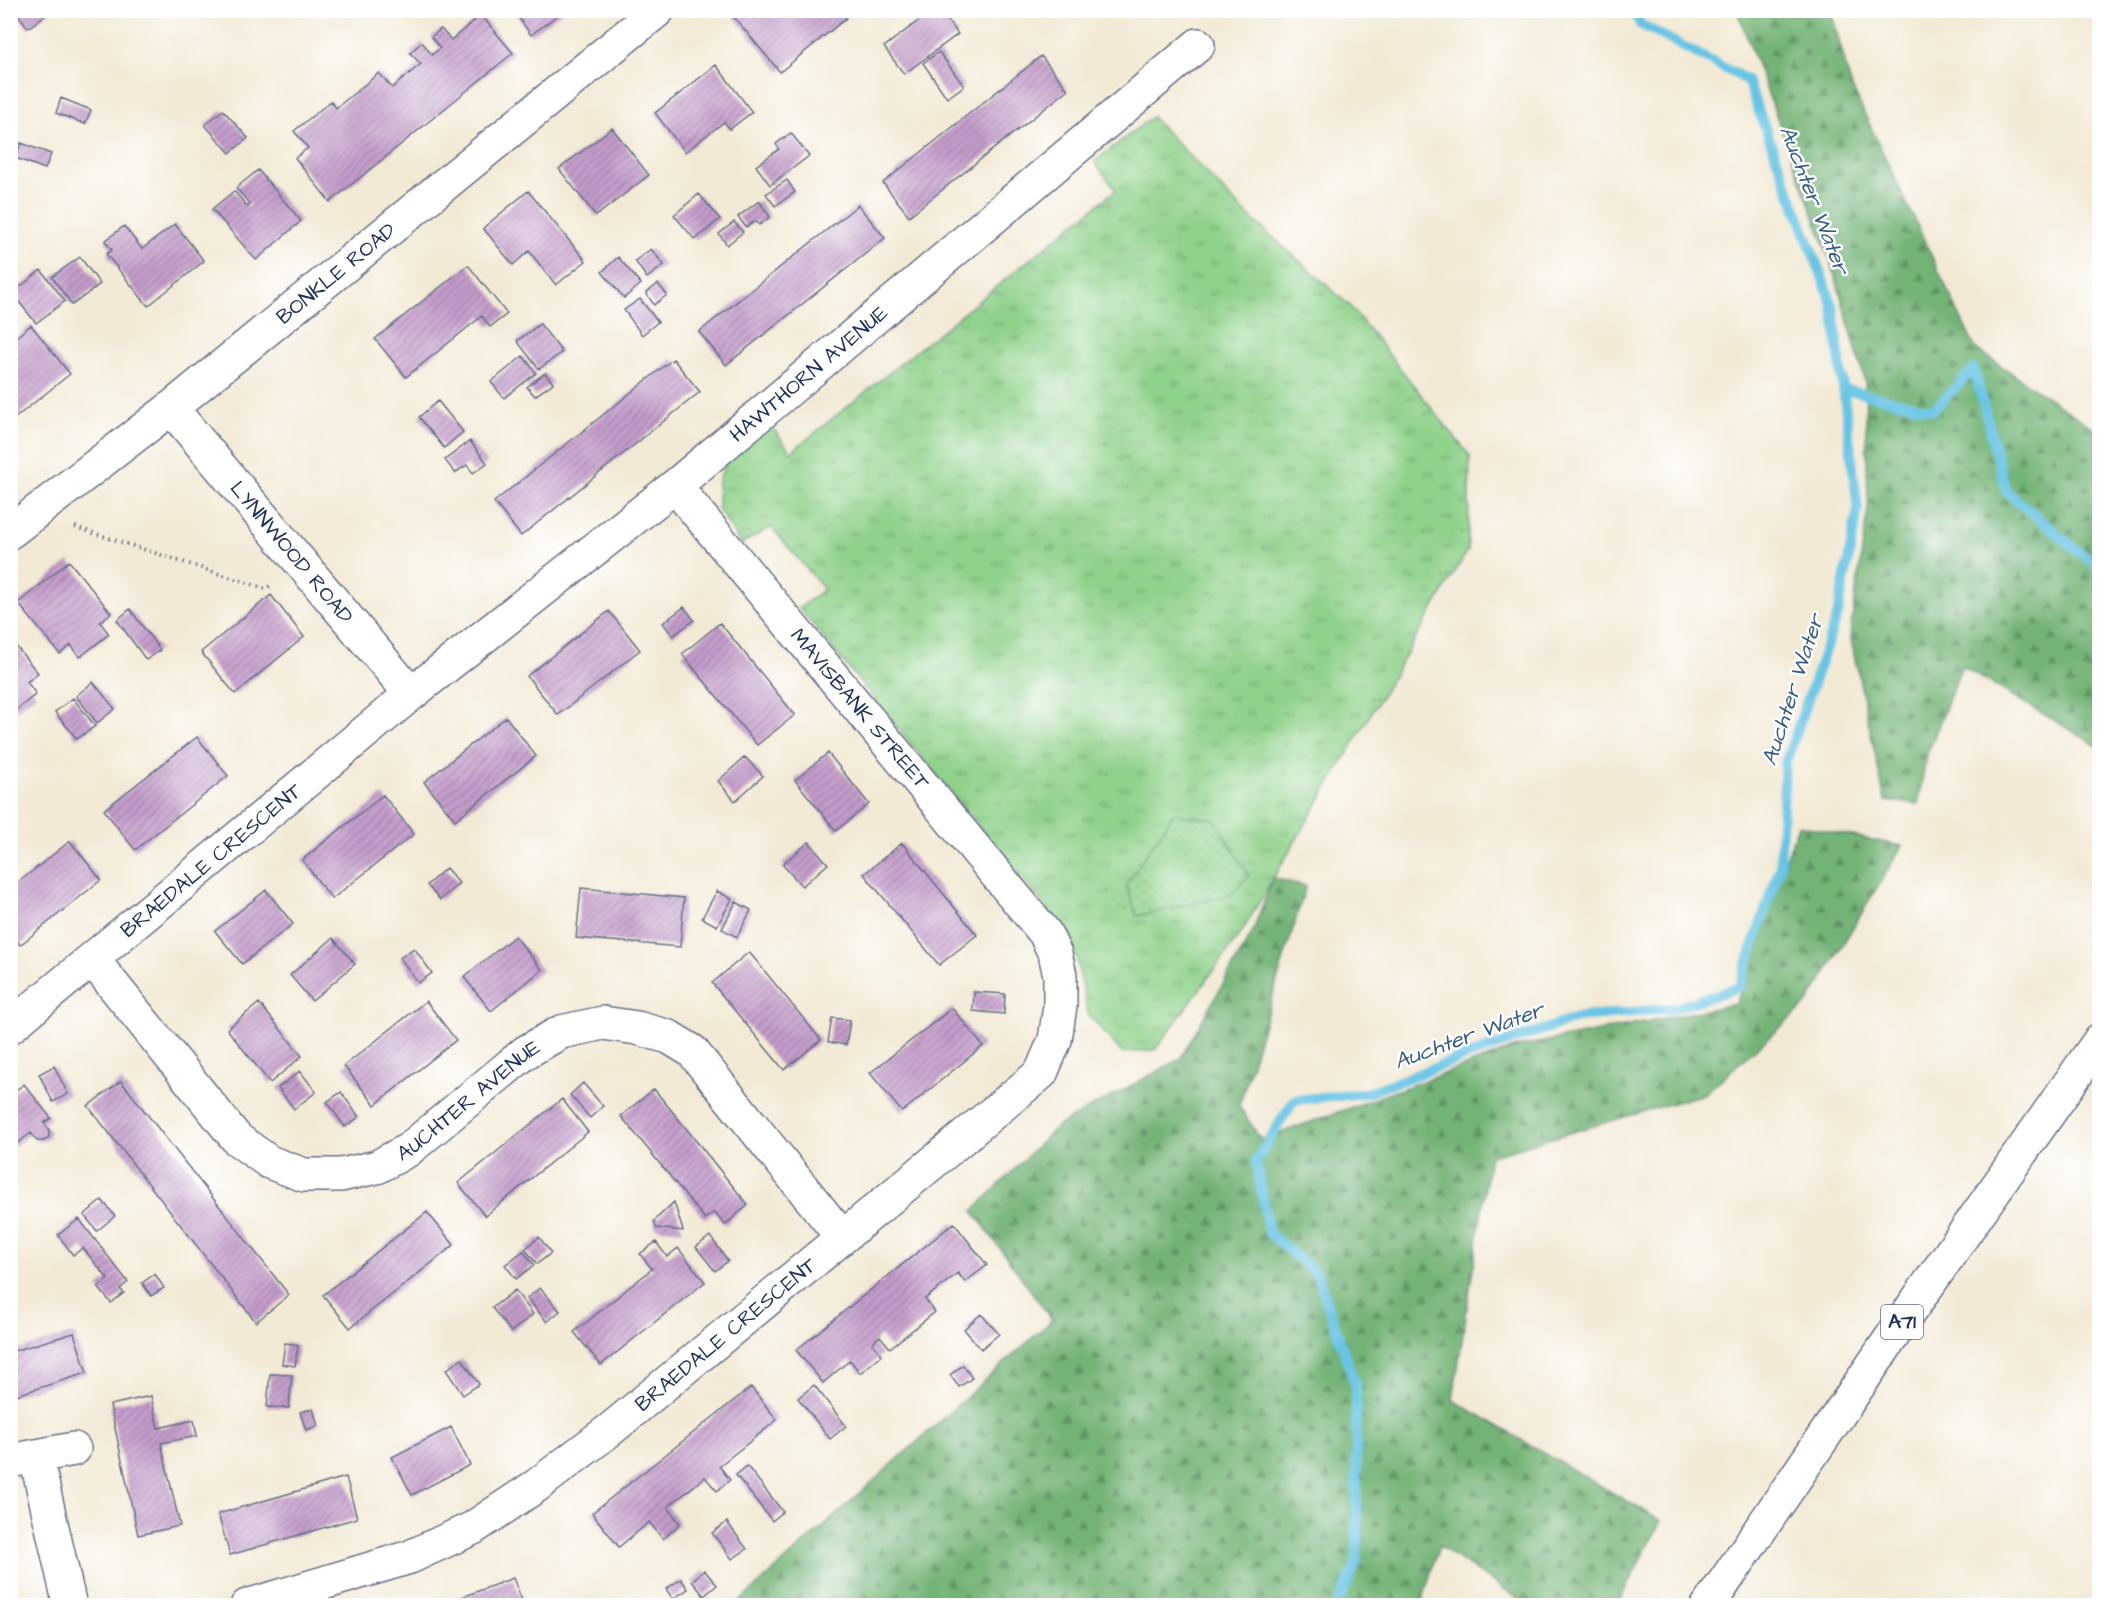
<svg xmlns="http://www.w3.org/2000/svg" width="2110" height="1616" font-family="'Architects Daughter',sans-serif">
  <defs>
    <pattern id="grass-tufts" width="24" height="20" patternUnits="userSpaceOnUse" patternTransform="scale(1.5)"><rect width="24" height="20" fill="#8fd28a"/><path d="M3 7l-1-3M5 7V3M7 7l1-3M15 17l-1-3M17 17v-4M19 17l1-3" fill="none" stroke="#74ab74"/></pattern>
    <pattern id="forest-firs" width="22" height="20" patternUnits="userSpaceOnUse" patternTransform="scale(1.5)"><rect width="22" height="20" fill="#73b476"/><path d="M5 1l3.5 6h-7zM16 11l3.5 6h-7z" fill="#5e9364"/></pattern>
    <pattern id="park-dots" width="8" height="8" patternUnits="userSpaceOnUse" patternTransform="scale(1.5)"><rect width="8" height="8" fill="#8fd28a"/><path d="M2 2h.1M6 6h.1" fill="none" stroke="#74ab74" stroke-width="1.8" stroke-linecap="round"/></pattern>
    <pattern id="building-hatch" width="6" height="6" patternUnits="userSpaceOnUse" patternTransform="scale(1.5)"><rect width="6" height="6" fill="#c49cca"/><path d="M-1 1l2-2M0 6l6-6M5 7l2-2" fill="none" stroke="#9e80a7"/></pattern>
  </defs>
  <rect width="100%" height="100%" fill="#fff"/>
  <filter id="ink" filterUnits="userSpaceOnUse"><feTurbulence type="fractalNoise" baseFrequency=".0167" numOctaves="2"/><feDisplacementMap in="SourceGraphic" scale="12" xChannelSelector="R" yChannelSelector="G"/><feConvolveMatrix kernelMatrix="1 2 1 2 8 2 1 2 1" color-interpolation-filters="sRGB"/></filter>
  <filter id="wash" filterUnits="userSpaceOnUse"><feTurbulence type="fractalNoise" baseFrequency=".008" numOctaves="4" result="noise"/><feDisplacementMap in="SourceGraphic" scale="24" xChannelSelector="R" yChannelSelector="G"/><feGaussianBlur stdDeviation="1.35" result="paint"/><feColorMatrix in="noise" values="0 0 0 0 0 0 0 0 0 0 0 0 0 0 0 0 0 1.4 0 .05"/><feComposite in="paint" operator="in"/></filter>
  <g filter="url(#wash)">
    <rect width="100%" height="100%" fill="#f3ead5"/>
    <!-- grass -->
    <path fill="url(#grass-tufts)" stroke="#558074" stroke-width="1.5" d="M1152,117L1240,208L1350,306L1470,456L1468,550L1241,933L1155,1050L1122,1053L1088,1014L1073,940L799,608L824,589L771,527L741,544L718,509V481L727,461L771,426L791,452L1116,190L1094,162Z"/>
    <!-- forest -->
    <path fill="url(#forest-firs)" stroke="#47726a" stroke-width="1.5" d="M1737,11H1831L1851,85L1975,348L2099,432V747L1962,666L1926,757L1918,804L1885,801L1850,635L1868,508L1865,381L1831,262Z
      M1798,825L1902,846L1807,1004L1704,1094L1490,1156L1453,1400L1661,1521L1617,1605H1528L1439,1546L1421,1605H736L1052,1320L973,1211L1057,1126L1180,1059L1252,933L1273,878L1306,886L1239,1106L1261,1140L1517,1047L1736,1004Z"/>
    <!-- park -->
    <path fill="url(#park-dots)" stroke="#558074" stroke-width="1.5" d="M1173,814L1214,819L1249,875L1231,895L1137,916L1126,885Z"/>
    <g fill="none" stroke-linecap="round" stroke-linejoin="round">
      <!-- stream -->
      <path stroke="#67c4e5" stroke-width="10" d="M1843,389L1933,410L1974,369L2006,491L2100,569
        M1337,1606L1357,1562L1356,1387L1317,1274L1269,1233L1256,1161L1294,1100L1367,1093L1466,1056L1580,1017L1675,1008L1739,987L1780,867L1785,764L1838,613L1858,509L1833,306L1747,80L1640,24L1634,10"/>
    </g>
    <g id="blocks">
      <!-- building -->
      <path fill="url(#building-hatch)" d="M15,10H52L28,28Z
        M513,10H564L531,35Z
        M740,10H840L846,18L780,72L733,16Z
        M933,10H940L958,34L904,74L884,47Z
        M481,15L513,53L330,202L295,158L308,148L294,131L331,101L336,108L379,73L392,88L421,64L410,53L422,42L432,55L440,48L431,37L441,29L451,40Z
        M939,52L964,86L947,98L923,63Z
        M1041,56L1068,90L909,216L883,183Z
        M716,65L752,112L730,129L724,122L685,152L655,113Z
        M61,98L91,110L85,124L56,113Z
        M223,110L248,138L230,153L205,125Z
        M612,128L649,175L596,216L559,169Z
        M791,133L809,156L770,185L756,166L779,149L776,144Z
        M21,143L51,154L45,169L16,158Z
        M258,170L301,221L256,260L212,209L234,191L248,207L250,204L236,188Z
        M787,180L795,192L775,206L766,194Z
        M528,191L586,261L556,285L529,251L513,265L483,228Z
        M699,194L720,219L695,240L674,215Z
        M759,201L770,217L759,225L756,221L746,227L738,217Z
        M858,205L885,238L726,365L699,332Z
        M734,222L743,232L727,245L719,234Z
        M175,224L204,261L148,306L106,254L112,250L105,241L124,226L142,249Z
        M651,249L664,265L647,278L635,261Z
        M80,257L100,284L72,305L52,277Z
        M618,257L641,284L624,298L602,272Z
        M468,265L507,314L490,327L482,316L406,377L375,339Z
        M41,270L65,301L36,323L12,293Z
        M658,284L667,295L654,305L646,293Z
        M640,299L658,322L642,335L624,310Z
        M540,324L562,352L539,369L517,341Z
        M31,325L70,374L10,422V342Z
        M523,356L536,373L504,398L491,382Z
        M673,359L700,392L521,536L494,502Z
        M545,373L553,383L535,396L527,387Z
        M438,401L463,432L444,448L419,417Z
        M470,441L487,463L473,473L467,465L455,473L445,460Z
        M69,561L111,613L100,622L109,634L80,657L71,645L60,654L18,603Z
        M271,595L304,637L235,694L201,652Z
        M684,607L694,620L673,636L663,623Z
        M130,609L160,650L146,660L117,620Z
        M609,611L640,650L558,715L527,676Z
        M720,623L795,715L757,745L682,654Z
        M10,639L38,673L27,682L36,694L10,715Z
        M93,682L115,709L97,723L76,696Z
        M73,698L95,726L77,739L55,712Z
        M506,717L536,756L455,820L424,782Z
        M197,737L228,776L135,850L104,810Z
        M828,753L869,804L836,831L795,780Z
        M745,757L763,776L735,801L718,781Z
        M383,795L414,834L332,899L302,860Z
        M70,841L101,880L20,945L10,933V889Z
        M809,842L828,864L802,886L782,864Z
        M902,843L977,935L939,965L864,874Z
        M446,868L459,883L440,900L427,885Z
        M581,888L684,898L680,947L576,938Z
        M266,890L293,924L242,964L215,931Z
        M717,891L732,899L717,926L702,918Z
        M736,902L751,910L737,937L722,929Z
        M515,936L542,970L491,1011L464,977Z
        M333,938L355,964L312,1001L290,975Z
        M414,948L432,973L418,983L400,958Z
        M749,952L821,1040L784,1070L712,983Z
        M974,992L1005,994L1004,1014L973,1011Z
        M426,1001L456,1040L375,1105L344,1066Z
        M259,1003L302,1056L270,1083L227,1029Z
        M952,1008L983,1046L902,1112L870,1073Z
        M832,1018L850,1020L846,1045L828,1042Z
        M54,1066L68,1094L53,1102L39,1074Z
        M300,1071L316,1092L294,1109L278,1088Z
        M121,1081L289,1295L256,1322L88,1106Z
        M583,1083L603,1106L590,1118L570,1095Z
        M24,1084L51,1118L44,1123L49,1130V1137L44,1141H37L31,1133L10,1149V1095Z
        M654,1089L748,1205L725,1225L714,1212L705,1219L621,1116Z
        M341,1092L359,1117L345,1127L327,1102Z
        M562,1099L588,1132L485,1216L458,1183Z
        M102,1200L115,1216L97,1231L84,1215Z
        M674,1202L683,1231L656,1228L654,1221Z
        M427,1212L454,1245L350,1328L323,1295Z
        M79,1219L128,1282L120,1289L124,1293L111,1303L98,1287L108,1279L83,1248L73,1255L58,1235Z
        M954,1223L987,1265L965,1282L958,1273L925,1299L935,1312L890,1348L880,1336L872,1343L882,1355L860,1373L850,1360L823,1383L796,1350Z
        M710,1236L728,1261L715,1271L696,1247Z
        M539,1237L551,1253L537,1264L525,1249Z
        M656,1242L667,1257L678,1248L705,1282L601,1365L574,1332L652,1269L640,1254Z
        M523,1251L534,1265L516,1279L505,1265Z
        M155,1274L164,1288L151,1296L142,1283Z
        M540,1288L560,1311L547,1322L527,1298Z
        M515,1290L533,1314L511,1332L492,1308Z
        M981,1314L999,1334L981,1349L964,1329Z
        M74,1333L87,1373L10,1397V1352Z
        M285,1343L298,1345L295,1366L282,1364Z
        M462,1359L479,1384L463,1395L446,1370Z
        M963,1365L972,1378L959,1387L950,1375Z
        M270,1374L292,1375L289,1408L267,1407Z
        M814,1385L846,1426L830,1439L798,1398Z
        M751,1387L777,1420L719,1466L730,1480L717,1491L705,1477L668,1507L680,1524L663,1539L649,1522L619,1547L592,1513Z
        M151,1396L158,1428L194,1420L197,1436L161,1443L180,1526L138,1535L110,1405Z
        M313,1409L318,1426L306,1430L300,1412Z
        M451,1427L470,1465L412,1495L392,1457Z
        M747,1466L783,1512L772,1521L736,1475Z
        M346,1477L357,1518L230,1555L218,1514Z
        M727,1522L747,1549L732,1559L712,1533Z
        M704,1570L717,1585L704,1596L692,1581Z
        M513,1578L524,1605H441Z
        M681,1579L688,1589L673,1599L666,1589Z"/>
    </g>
  </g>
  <g filter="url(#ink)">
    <use href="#blocks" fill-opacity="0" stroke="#677088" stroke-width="1.5"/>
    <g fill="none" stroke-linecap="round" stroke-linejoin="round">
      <defs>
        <g id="minor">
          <path id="s1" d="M171,408L411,694"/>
          <path id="s2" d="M10,532L171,408L658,10"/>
          <path id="s3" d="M93,960L237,1139L269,1162L304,1175H341L377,1167L408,1150L526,1052L561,1032L603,1023L637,1028L669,1037L692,1051L842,1237"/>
          <path id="s4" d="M10,1027L411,694L675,486L1198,45"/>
          <path d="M36,1457L70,1606"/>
          <path d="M10,1461L74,1449"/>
          <path id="s5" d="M247,1606L410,1557L473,1528L536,1486L611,1429L1041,1073L1055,1040L1060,1006V975L1055,954L1045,933L675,486"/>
        </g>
        <path id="major" d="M1708,1606L1902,1322L2100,1040"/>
      </defs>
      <!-- minor casing -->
      <use href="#minor" stroke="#677088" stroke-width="36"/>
      <!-- major casing -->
      <use href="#major" stroke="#677088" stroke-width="36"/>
      <!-- path -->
      <path stroke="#677088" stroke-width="4" stroke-dasharray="1.5 4.5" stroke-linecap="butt" d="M75,527L266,589L272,584"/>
      <!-- minor -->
      <use href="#minor" stroke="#fff" stroke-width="33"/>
      <!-- major -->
      <use href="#major" stroke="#fff" stroke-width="33"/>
    </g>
  </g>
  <g text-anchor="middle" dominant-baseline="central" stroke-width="5" stroke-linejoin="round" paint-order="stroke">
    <!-- shield labels -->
    <rect fill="#fff" stroke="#5f6d8e" stroke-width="1.5" x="1881" y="1305" width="42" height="34" rx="4.5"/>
    <g font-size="20" font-weight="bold" fill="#1b2f5e">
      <text x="1902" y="1322">A71</text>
    </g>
    <!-- street labels -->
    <g font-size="21" fill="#1b2f5e" stroke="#fff">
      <text stroke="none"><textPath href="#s2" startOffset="416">BONKLE ROAD</textPath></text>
      <text stroke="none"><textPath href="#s4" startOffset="1032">HAWTHORN AVENUE</textPath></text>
      <text stroke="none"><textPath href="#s1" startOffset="188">LYNNWOOD ROAD</textPath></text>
      <text transform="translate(860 709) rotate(50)">MAVISBANK STREET</text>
      <text stroke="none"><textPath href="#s4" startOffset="261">BRAEDALE CRESCENT</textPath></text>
      <text stroke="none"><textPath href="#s3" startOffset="494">AUCHTER AVENUE</textPath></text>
      <text stroke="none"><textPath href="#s5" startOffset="558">BRAEDALE CRESCENT</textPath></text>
    </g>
    <!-- water labels -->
    <g font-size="22" font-style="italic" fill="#325c86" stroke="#fff">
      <text transform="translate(1814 200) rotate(69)">Auchter Water</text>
      <text transform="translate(1793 690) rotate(-72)">Auchter Water</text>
      <text transform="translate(1469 1036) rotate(-20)">Auchter Water</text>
    </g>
  </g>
  <!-- margin -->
  <rect width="2110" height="1616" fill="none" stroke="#fff" stroke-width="36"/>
</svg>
